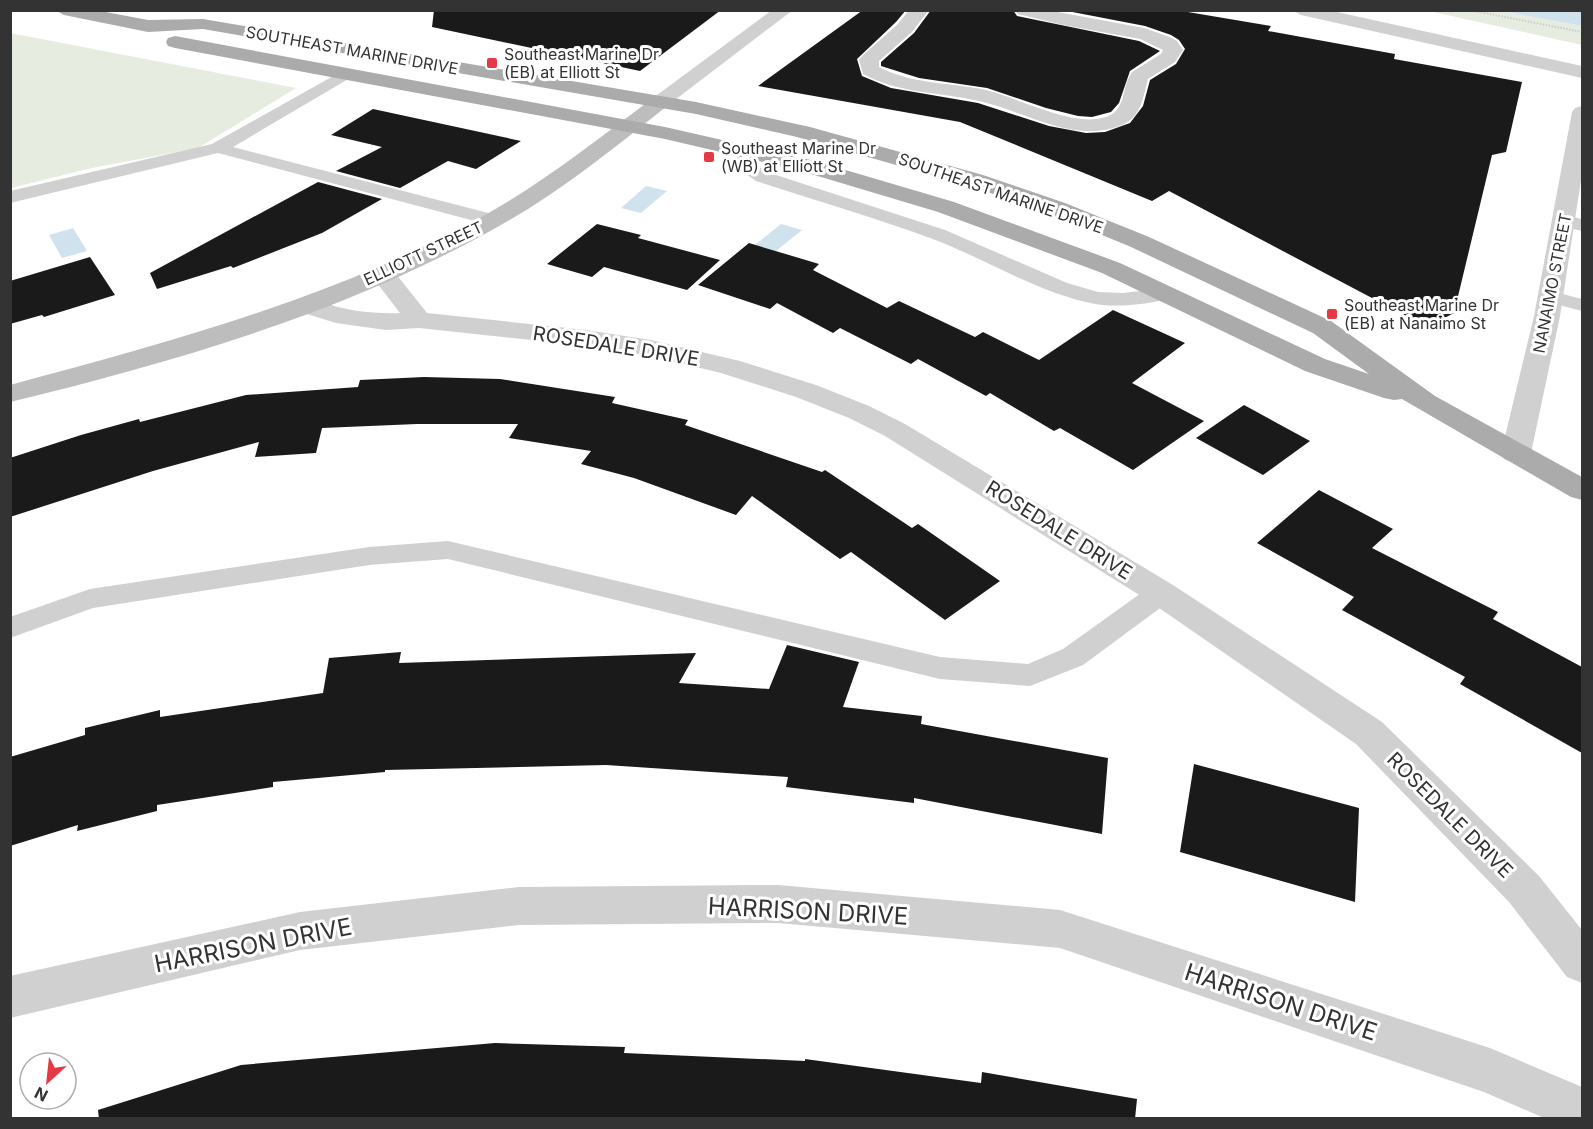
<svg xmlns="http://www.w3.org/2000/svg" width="1593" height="1129" font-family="Inter,sans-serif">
  <rect width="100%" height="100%" fill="#fff"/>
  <!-- green -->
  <path fill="#e6ecdf" d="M1429,11H1502L1582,26V45Z
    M10,33L296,88L198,148L92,168L11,188Z"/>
  <!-- water -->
  <path fill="#cfe2ee" d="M1502,11H1582V26Z
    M646,186L667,191L641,213L621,208Z
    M781,224L802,230L776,251L755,245Z
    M73,228L87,251L62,258L49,235Z"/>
  <!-- building -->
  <path fill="#1a1a1a" d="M434,10H721L640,71L432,27Z
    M863,10H906L896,22L857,59L862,76L891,88L978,103L1049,126L1086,133L1105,132L1130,123L1143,106L1150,80L1176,64L1185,49L1179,40L1171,35L1145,26L1062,10H1176L1271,26L1268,31L1395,54L1394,59L1522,82L1506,152L1492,155L1454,313L1427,327L1169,191L1152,201L960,122L758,86Z
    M931,10H1013L1017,16L1139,41L1160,51L1130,71L1119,103L1111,112L1092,117L1078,116L1046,108L987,88L919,78L881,66V62L914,33Z
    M373,109L521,141L476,169L448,161L400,188L336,171L382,147L331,135Z
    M318,182L382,199L322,233L233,268L231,266L157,289L150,273Z
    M597,224L641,235L638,238L720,260L687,290L604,267L592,277L547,264Z
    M749,243L819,264L813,270L887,308L899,301L975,337L983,332L1039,360L1113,310L1185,343L1132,383L1204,421L1133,470L1060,428L1054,431L990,393L986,396L918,359L911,364L840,328L833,333L777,303L770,309L698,285Z
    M90,257L115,295L44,317L42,315L10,324V281Z
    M424,377L500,379L615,397L612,403L688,420L685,425L822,472L825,470L912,528L918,524L1000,581L945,620L851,552L840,559L752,496L736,515L634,478L581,464L591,451L509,438L518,424H417L322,428L316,453L255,457L259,442L153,471L10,517V458L81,435L139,419L140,422L246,395L358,387L360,380Z
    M1244,405L1310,441L1263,475L1196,438Z
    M1319,490L1393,529L1372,548L1498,612L1493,619L1582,667V753L1460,684L1465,677L1342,610L1354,597L1257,543Z
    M787,645L859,662L843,707L922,716L921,724L1108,758L1102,834L914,798V803L786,787L788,777L606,765L385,770V772L273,782V787L157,805V811L77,831L78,825L10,846V757L85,735V728L160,710V717L323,693L329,658L401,652L399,663L696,653L679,683L769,689Z
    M1194,764L1359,808L1355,902L1180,852Z
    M495,1043L625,1047L624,1053L805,1061V1059L981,1083L982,1072L1137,1099L1135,1119H99L98,1110L241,1065Z"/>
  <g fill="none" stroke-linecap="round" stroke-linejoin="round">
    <!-- path -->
    <path stroke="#cdcdcd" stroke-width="2" stroke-dasharray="1.5 1.5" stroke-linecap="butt" d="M1469,10L1582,32"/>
    <!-- lane -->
    <path fill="#d0d0d0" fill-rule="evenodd" d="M344,70L352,75L350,78L233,147L500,216L503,220L500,224H486L218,153L10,203V191L212,144Z
      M737,143L743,144L758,166L770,173L945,230L1067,283L1098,292L1123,293L1165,288L1172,290L1175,294L1172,298C1149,304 1119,308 1095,304C1037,293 985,258 930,238C873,217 814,200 756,181L746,174L728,148L731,144Z
      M1564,215L1582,219V231L1557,225L1554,221L1557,217Z
      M1551,291L1582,299V311L1544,301L1540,297L1544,293Z
      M448,541L940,657L1028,664L1063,649L1151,586L1161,583L1171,586L1175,593L1171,600L1083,665L1030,686L940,679L448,559L369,565L93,608L10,638V617L90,589L369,547Z"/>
    <!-- street -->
    <path fill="#d0d0d0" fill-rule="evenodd" d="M772,10H793L667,106H653L650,102L653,98Z
      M909,10H929L912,32L879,61V67C913,85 950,82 986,90C1020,98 1071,128 1106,117C1127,110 1121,87 1132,72L1161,54L1163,50L1140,39L1063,25L1018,14L1015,10H1047L1144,28L1170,37L1177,41L1183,50L1175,62L1148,79C1143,97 1142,116 1122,125C1075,145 1025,111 979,101C940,92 900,94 863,74L859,60L862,56L898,24Z
      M1292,10H1328L1582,66V78L1301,15Z
      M1582,106V174L1560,316L1531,453L1527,460L1516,462L1505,460L1501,453L1534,316L1572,112L1575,108Z
      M383,266L392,269L427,313L586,330L651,340L740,361L816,385L869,406L905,424L1173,585L1382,722L1539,876L1582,930V983L1567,977L1509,902L1356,744L1149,601L885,436L849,418L796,397L721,373L651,356L586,346L419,328L386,330L336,323L297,311L293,305L297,299C312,296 324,303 338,307C358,312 380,314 400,313L370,274L374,269Z
      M778,885L1060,910L1490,1048L1582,1087V1118H1544L1484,1092L1060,948L778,923L519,925L300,950L10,1018V976L300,912L519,887Z"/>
    <!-- secondary -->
    <path fill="#bdbdbd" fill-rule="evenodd" d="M660,96L667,98L670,102L667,106C614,148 560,192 501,225C350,311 178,361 10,402V385C173,341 337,297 485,215C544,182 598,139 653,98Z"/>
    <!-- primary -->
    <path fill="#ababab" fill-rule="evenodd" d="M55,10H95L148,20L203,19L696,102L810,127L983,175L1065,203L1149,237L1331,321L1435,396L1582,477V500L1571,497L1402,399L1394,400L1384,398L1305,371L1102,273L938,212L801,171L665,139L175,48L168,46L166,42L168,38L175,36L665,127L815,161L954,202L1120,263L1325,359L1369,374L1313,333L1131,247L1049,213L967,185L797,137L696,114L203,29L148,32L64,15Z"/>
  </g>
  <!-- markers -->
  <g fill="#e63946" stroke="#fff" stroke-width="2">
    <rect x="486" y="57" width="12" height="12" rx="3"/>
    <rect x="703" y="151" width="12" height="12" rx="3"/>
    <rect x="1326" y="308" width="12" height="12" rx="3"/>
  </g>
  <g text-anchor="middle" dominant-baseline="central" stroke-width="6" stroke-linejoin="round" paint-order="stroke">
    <!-- far-street labels -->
    <g font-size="16" fill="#333" stroke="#fff">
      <text transform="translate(352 50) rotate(10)">SOUTHEAST MARINE DRIVE</text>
      <text transform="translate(1001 193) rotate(19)">SOUTHEAST MARINE DRIVE</text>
      <text transform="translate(423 253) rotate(-25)">ELLIOTT STREET</text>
      <text transform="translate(1552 283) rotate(-79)">NANAIMO STREET</text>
    </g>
    <!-- far-poi labels -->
    <g font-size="16" fill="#333" stroke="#fff" text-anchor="start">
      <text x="504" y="54">Southeast Marine Dr<tspan x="504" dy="18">(EB) at Elliott St</tspan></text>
      <text x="721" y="148">Southeast Marine Dr<tspan x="721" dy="18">(WB) at Elliott St</tspan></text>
      <text x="1344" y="305">Southeast Marine Dr<tspan x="1344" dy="18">(EB) at Nanaimo St</tspan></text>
    </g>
    <!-- street labels -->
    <g font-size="20" fill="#333" stroke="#fff">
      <text transform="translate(616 346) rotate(9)">ROSEDALE DRIVE</text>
      <text transform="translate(1059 530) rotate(32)">ROSEDALE DRIVE</text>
      <text transform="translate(1450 815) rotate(45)">ROSEDALE DRIVE</text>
    </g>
    <!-- near-street labels -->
    <g font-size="24" fill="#333" stroke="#fff">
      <text transform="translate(808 911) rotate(3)">HARRISON DRIVE</text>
      <text transform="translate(253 945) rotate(-11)">HARRISON DRIVE</text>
      <text transform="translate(1281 1002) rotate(18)">HARRISON DRIVE</text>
    </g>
  </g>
  <!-- border -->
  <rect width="1593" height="1129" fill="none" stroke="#333333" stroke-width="24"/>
  <!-- north arrow -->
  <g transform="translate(48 1081) rotate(207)"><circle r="28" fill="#ffffff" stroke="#adadad" stroke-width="1.5"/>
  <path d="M0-4.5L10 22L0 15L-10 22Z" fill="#e63946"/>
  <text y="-9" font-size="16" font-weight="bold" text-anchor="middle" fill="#333333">N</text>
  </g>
</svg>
